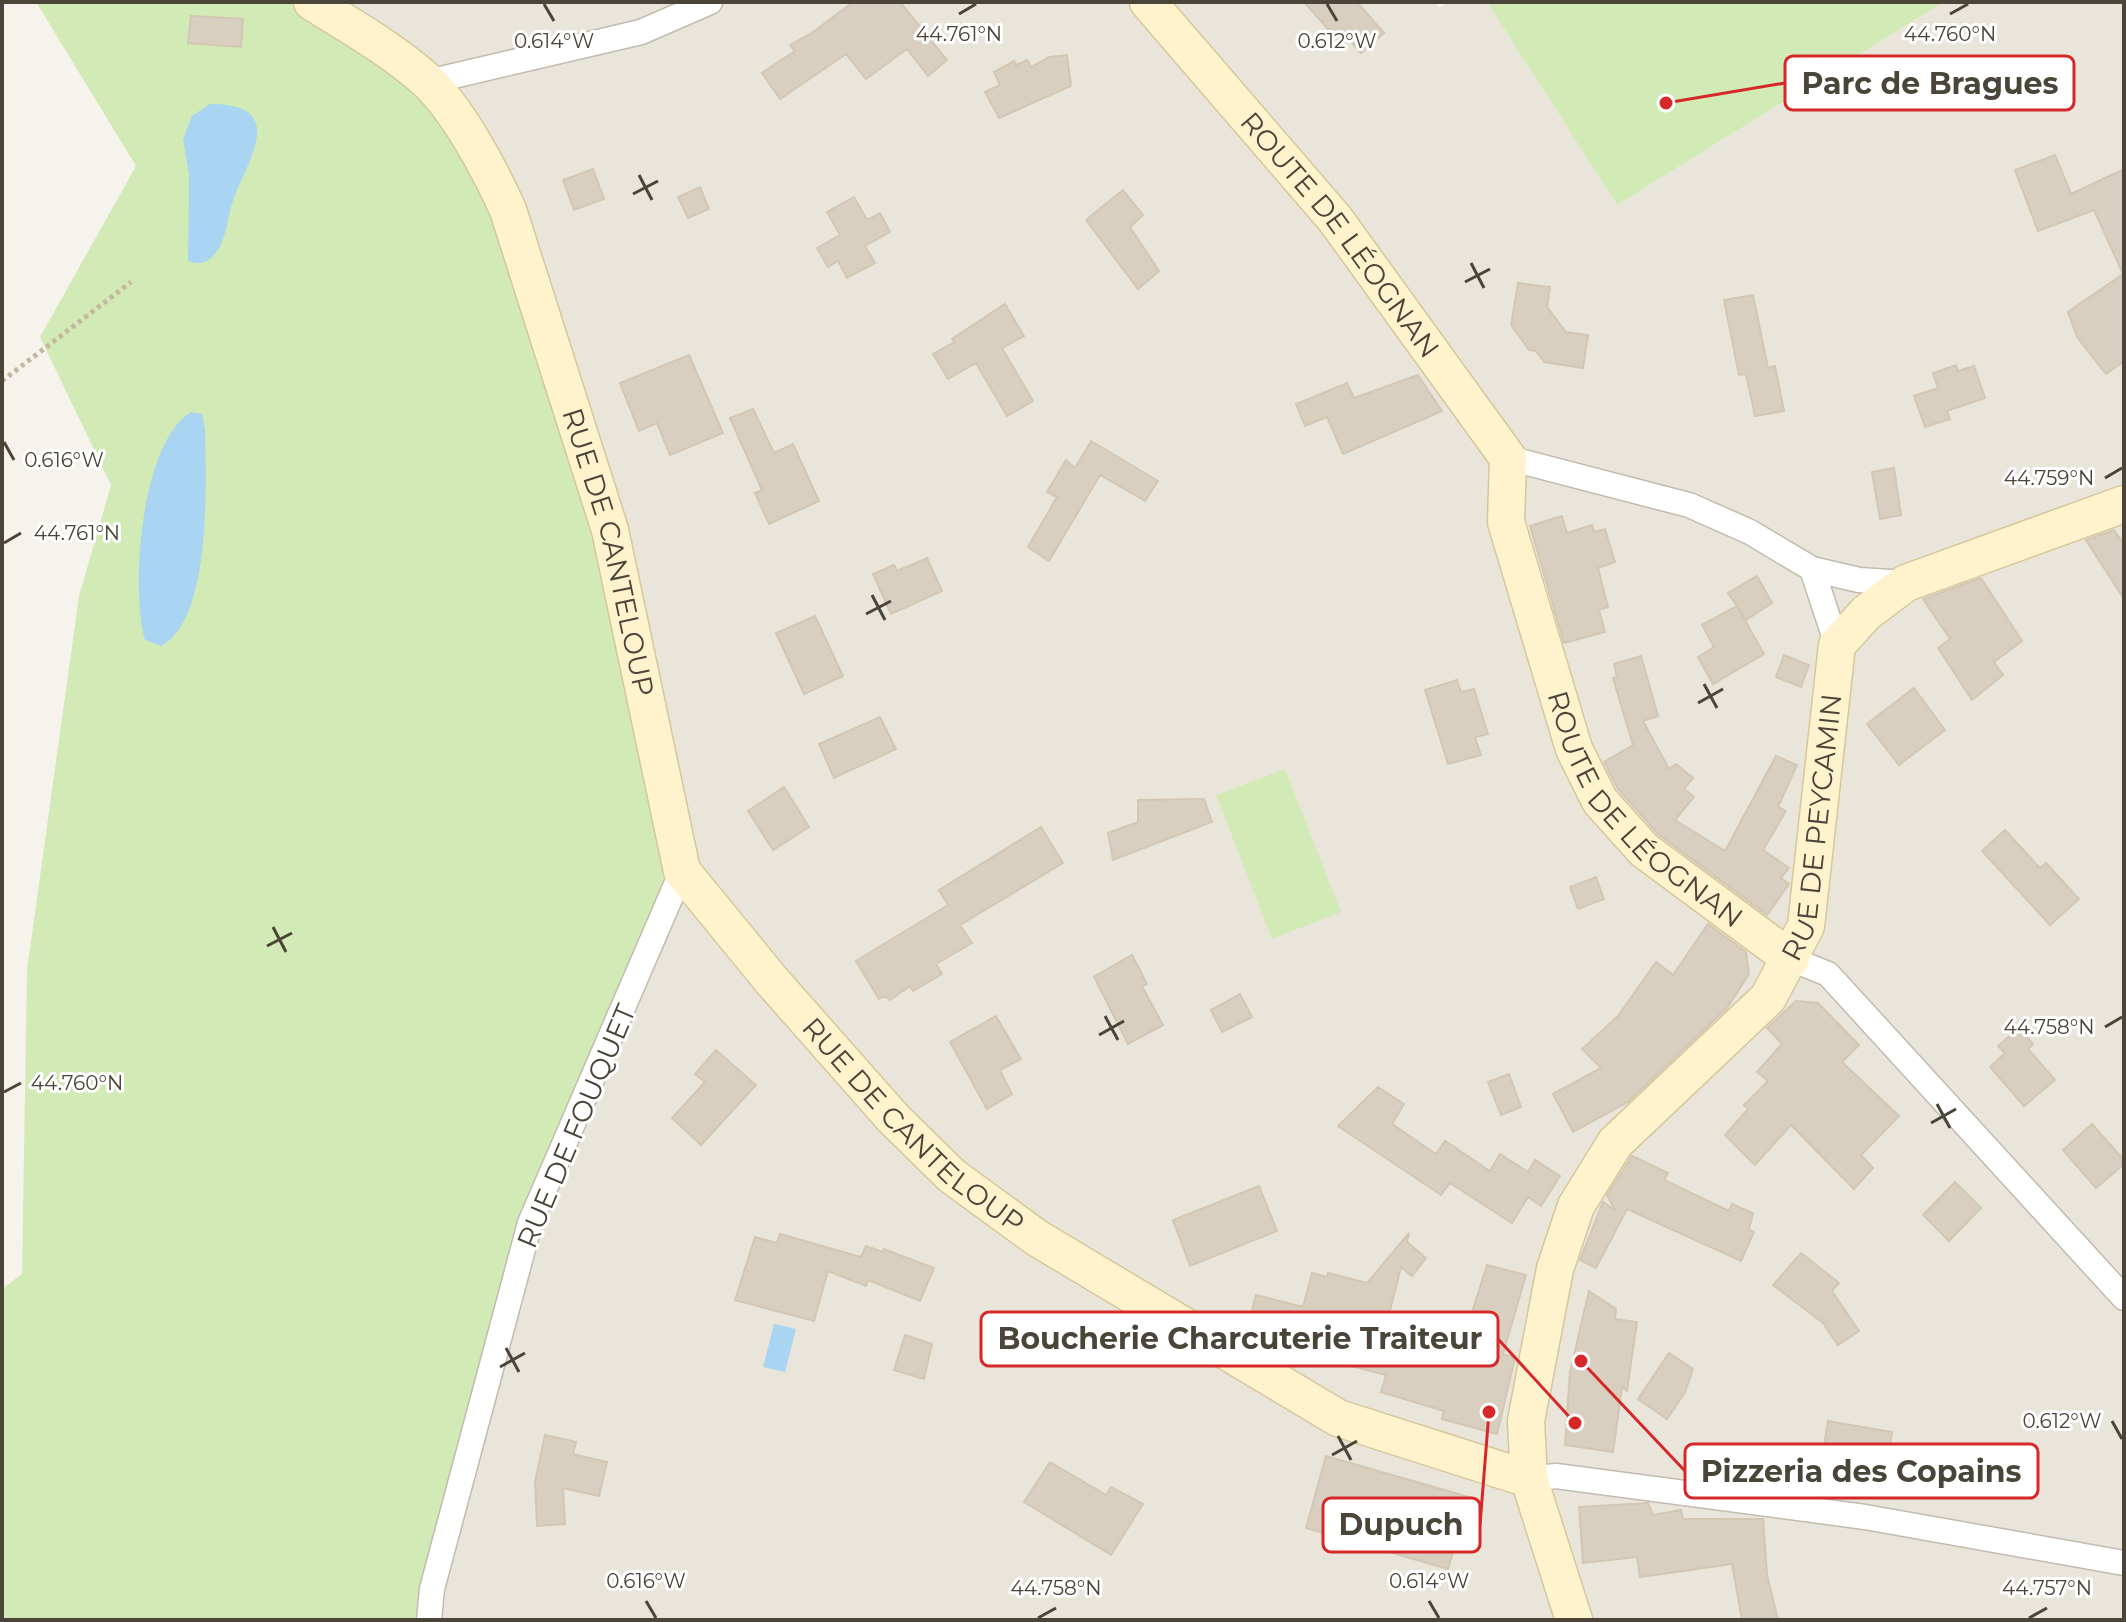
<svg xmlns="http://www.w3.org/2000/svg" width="2126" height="1622" font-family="Montserrat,sans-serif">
  <rect width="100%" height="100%" fill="#f6f3ec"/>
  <!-- residential -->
  <path fill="#eae5da" d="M312,2H1434L1440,8L1448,2H1487L1617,205L1944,2H2124V1620H431Z"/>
  <!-- green -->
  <path fill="#d2eab5" d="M36,2H312L394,55L508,210L682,871L530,1223L429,1620H2V1289L22,1274L27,970L79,596L111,485L40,337L136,166Z
    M1487,2H1944L1617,205Z
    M1285,769L1341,912L1272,939L1216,795Z"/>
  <!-- water -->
  <path fill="#a9d4f2" d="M210,104C285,104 252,153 235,195C227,214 228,243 211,258C204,264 196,264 188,261L189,175L183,139L192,116Z
    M191,412L202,414L205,429C206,481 212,620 161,646L145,640C130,588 141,442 191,412Z
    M774,1324L796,1329L785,1372L763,1367Z"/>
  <!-- building -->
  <path fill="#d8cfc1" stroke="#d3c7b4" stroke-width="2" d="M853,2H900L947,60L928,76L907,49L866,79L846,54L780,99L762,73L795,51L790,45L812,33Z
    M1304,2H1357L1384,33L1361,53L1348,38L1342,45Z
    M191,16L243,19L241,47L188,43Z
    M1067,55L1071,86L999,118L985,92L1000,85L994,72L1014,61L1016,65L1027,60L1031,67L1049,57Z
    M2055,155L2071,194L2124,169V361L2106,374L2077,337L2068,312L2123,274L2094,210L2038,231L2015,170Z
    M593,169L604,199L574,210L563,180Z
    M700,187L709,209L688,218L678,197Z
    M1123,190L1143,215L1130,227L1159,271L1138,289L1086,220Z
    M854,197L867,220L880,213L890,232L865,246L875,263L847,278L838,261L828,267L817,248L840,235L827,212Z
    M1518,283L1550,287L1547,307L1566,332L1588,335L1583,368L1544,362L1536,351L1529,350L1511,325Z
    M1753,295L1768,368L1775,366L1784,411L1755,416L1746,374L1739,375L1724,300Z
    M1005,304L1024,336L1002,348L1033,401L1007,416L976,363L948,379L933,354L955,342L952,339Z
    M689,355L723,433L670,455L657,423L639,431L620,383Z
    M1956,365L1958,371L1974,366L1985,398L1947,411L1950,419L1925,427L1914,396L1938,388L1933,373Z
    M1418,375L1442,411L1343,454L1327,417L1305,426L1296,404L1347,383L1354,398Z
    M753,409L774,453L793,444L819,501L769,524L755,493L762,490L730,418Z
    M1091,441L1158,481L1145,501L1100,475L1049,561L1028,547L1057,497L1047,492L1066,460L1075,468Z
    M1894,468L1901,515L1880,519L1872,472Z
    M1562,516L1567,533L1592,525L1594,532L1605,529L1615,562L1598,568L1608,607L1599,610L1605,632L1564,643L1530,526Z
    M2114,530L2124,544V599L2086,540Z
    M927,558L942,591L891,614L873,574L894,565L897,571Z
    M1757,576L1772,603L1746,620L1738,608L1764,654L1713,684L1698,657L1714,647L1702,625L1737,606L1728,593Z
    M1981,578L2022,641L1994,662L2003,675L1972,700L1938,648L1950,639L1923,599Z
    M815,616L843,676L804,694L776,633Z
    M1784,655L1809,665L1801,687L1776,677Z
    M1641,656L1658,716L1643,721L1669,769L1676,764L1693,778L1684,789L1694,797L1675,820L1725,851L1776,756L1797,765L1778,807L1786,811L1763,850L1789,868L1781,878L1789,884L1767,915L1658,834L1618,789L1604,762L1633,745L1613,678L1617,677L1614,664Z
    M1457,680L1461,692L1474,689L1488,734L1475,737L1481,755L1448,764L1425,690Z
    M1914,688L1945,730L1899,765L1867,724Z
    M880,717L896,749L834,778L819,744Z
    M784,787L809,827L773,850L748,811Z
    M1204,799L1212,822L1113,860L1108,833L1138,822V800Z
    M1041,827L1063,863L960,925L972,943L936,964L942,974L913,991L910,986L890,1000L884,996L879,999L856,961L948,905L939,890Z
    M2005,830L2040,868L2046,863L2079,899L2050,925L1982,851Z
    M1596,877L1604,899L1578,909L1570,887Z
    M1708,924L1746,952L1749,974L1727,1008L1628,1102L1573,1132L1553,1094L1601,1068L1582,1049L1618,1016L1656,962L1673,975Z
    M1132,955L1147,984L1142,986L1163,1025L1128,1044L1094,977Z
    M1240,994L1252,1017L1222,1032L1211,1010Z
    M1796,1001L1818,1003L1859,1045L1842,1062L1899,1116L1861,1155L1873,1168L1854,1189L1791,1125L1755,1165L1725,1135L1748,1109L1744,1105L1768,1081L1757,1072L1782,1044L1767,1028Z
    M996,1016L1021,1059L1000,1070L1012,1094L987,1109L950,1042Z
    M2019,1028L2033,1044L2028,1049L2055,1080L2024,1106L1990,1067L2005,1053L1998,1046Z
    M716,1050L756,1085L701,1145L672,1118L705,1082L695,1074Z
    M1509,1074L1521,1107L1501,1115L1488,1082Z
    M1378,1087L1404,1104L1392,1124L1436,1154L1445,1141L1490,1171L1500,1154L1528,1172L1535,1160L1560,1176L1541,1206L1528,1197L1512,1223L1450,1183L1441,1195L1338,1126Z
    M2092,1124L2124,1160V1164L2096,1188L2063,1150Z
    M1632,1156L1668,1173L1664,1180L1729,1211L1732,1204L1753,1213L1749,1229L1754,1232L1741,1261L1627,1209L1596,1268L1580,1260L1603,1202L1615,1210L1607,1195Z
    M1955,1182L1981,1208L1949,1241L1923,1215Z
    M1259,1186L1277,1231L1190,1266L1173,1220Z
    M1409,1233L1407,1242L1426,1258L1412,1276L1401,1267L1386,1326L1462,1344L1487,1265L1526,1275L1503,1354L1515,1358L1497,1434L1442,1419L1444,1411L1381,1392L1386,1375L1245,1338L1256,1295L1303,1307L1312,1273L1327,1277L1328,1273L1367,1283Z
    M780,1234L861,1257L866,1246L883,1252L884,1249L934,1268L920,1301L868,1280L866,1286L828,1271L814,1321L735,1300L755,1237L777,1243Z
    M1801,1253L1839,1283L1832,1291L1859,1331L1838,1345L1823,1323L1773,1285Z
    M1589,1291L1616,1309L1615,1319L1637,1322L1627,1391L1622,1387L1613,1452L1565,1445L1570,1372Z
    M905,1335L932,1344L924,1379L894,1370Z
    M1669,1353L1693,1369L1685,1392L1667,1419L1638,1399Z
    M1828,1421L1892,1432L1886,1470L1822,1458Z
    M545,1435L576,1442L573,1454L607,1462L599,1496L563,1488L565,1524L537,1526L535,1482Z
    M1326,1456L1469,1497L1448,1569L1306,1528Z
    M1050,1462L1106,1495L1111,1487L1143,1504L1111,1555L1024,1502Z
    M1648,1503L1653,1515L1681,1510L1683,1519H1763L1767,1574L1778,1620H1742L1732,1564L1640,1577L1637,1557L1583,1563L1579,1507Z"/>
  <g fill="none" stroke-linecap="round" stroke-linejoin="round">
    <defs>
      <path id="street" d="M428,82L641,32L710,2
        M1508,458L1689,505L1750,532L1812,569L1837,645
        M1812,569L1859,580L1906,583
        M1791,959L1828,974L2124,1298
        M1529,1479L1556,1476L1865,1517L2124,1563
        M429,1620L432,1589L530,1223L682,871"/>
      <g id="secondary">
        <path id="s1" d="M312,2C350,26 391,49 425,79C458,109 490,170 508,210L610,530L682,871L772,981L893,1118L952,1176L1037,1238L1338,1418L1529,1479"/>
        <path id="s2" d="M1148,2L1335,219L1508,458L1506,522L1574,749L1600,801L1644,850L1791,959"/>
        <path id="s3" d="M1574,1620L1529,1479L1526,1421L1555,1269L1576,1206L1615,1143L1768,998L1806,926L1837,645L1866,613L1906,583L2124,504"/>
      </g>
    </defs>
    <!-- street casing -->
    <use href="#street" stroke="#c2bbae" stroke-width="27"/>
    <!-- secondary casing -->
    <use href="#secondary" stroke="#d6c79b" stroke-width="39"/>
    <!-- path -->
    <path stroke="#c4b79f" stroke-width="5" stroke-dasharray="4 4" stroke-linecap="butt" d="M2,381L131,282"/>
    <!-- street -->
    <use href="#street" stroke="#fff" stroke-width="24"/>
    <!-- secondary -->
    <use href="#secondary" stroke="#fff3cd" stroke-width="36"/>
  </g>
  <!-- ticks -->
  <path fill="none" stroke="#4b4439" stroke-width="3" d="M544,4L554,21M1327,4L1337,21M959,14L976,4M1950,14L1968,4M639,175L652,200M633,194L658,181M1471,263L1484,288M1465,282L1490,269M4,442L14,460M2105,478L2122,468M4,543L21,533M872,595L885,620M866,614L891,601M1704,684L1717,708M1698,703L1723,689M273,927L286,952M267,946L292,933M1105,1016L1118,1040M2105,1027L2122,1017M1099,1035L1124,1021M4,1092L21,1083M1937,1104L1950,1128M1931,1123L1956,1109M506,1348L519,1372M500,1367L525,1353M2112,1421L2122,1439M1338,1436L1351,1460M1332,1455L1357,1441M646,1601L656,1618M1429,1601L1439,1618M1038,1618L1056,1608M2029,1618L2047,1608"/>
  <g text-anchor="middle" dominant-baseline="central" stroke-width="6" stroke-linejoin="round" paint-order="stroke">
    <!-- street labels -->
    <g font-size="28" fill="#4b4439" stroke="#fff">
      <text stroke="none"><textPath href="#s2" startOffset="302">ROUTE DE LÉOGNAN</textPath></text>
      <text stroke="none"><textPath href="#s1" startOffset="650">RUE DE CANTELOUP</textPath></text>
      <text stroke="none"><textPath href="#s2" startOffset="974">ROUTE DE LÉOGNAN</textPath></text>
      <text stroke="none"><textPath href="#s3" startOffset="892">RUE DE PEYCAMIN</textPath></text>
      <text stroke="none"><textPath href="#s1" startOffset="1322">RUE DE CANTELOUP</textPath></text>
      <text transform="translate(576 1126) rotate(-67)">RUE DE FOUQUET</text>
    </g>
  </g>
  <g font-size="20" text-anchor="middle" fill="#4b4439" stroke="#fff" stroke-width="6" stroke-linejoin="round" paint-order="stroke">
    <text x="959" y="41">44.761°N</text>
    <text x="1950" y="41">44.760°N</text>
    <text x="554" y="48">0.614°W</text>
    <text x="1337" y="48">0.612°W</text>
    <text x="64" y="467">0.616°W</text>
    <text x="2049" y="485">44.759°N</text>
    <text x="77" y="540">44.761°N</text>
    <text x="2049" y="1034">44.758°N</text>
    <text x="77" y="1090">44.760°N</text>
    <text x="2062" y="1428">0.612°W</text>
    <text x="646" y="1588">0.616°W</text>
    <text x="1429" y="1588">0.614°W</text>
    <text x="1056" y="1595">44.758°N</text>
    <text x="2047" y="1595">44.757°N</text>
  </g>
  <!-- callouts -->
  <path fill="none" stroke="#d62828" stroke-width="3" d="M1666 103L1785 83M1575 1423L1498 1339M1581 1361L1685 1471M1489 1412L1480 1525"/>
  <g fill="#d62828" stroke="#fff" stroke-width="3">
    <circle cx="1666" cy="103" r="8"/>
    <circle cx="1575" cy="1423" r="8"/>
    <circle cx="1581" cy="1361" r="8"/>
    <circle cx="1489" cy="1412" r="8"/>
  </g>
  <g fill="#fff" stroke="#d62828" stroke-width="3">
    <rect x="1785" y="56" width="289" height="54" rx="8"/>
    <rect x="981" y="1312" width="517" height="54" rx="8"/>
    <rect x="1685" y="1444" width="353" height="54" rx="8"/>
    <rect x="1323" y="1498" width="157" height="54" rx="8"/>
  </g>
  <g font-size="30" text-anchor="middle" font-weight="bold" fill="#4b4439">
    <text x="1930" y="94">Parc de Bragues</text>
    <text x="1240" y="1349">Boucherie Charcuterie Traiteur</text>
    <text x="1861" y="1482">Pizzeria des Copains</text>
    <text x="1401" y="1535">Dupuch</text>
  </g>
  <!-- border -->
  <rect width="2126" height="1622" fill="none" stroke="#4b4439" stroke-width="8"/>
</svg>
